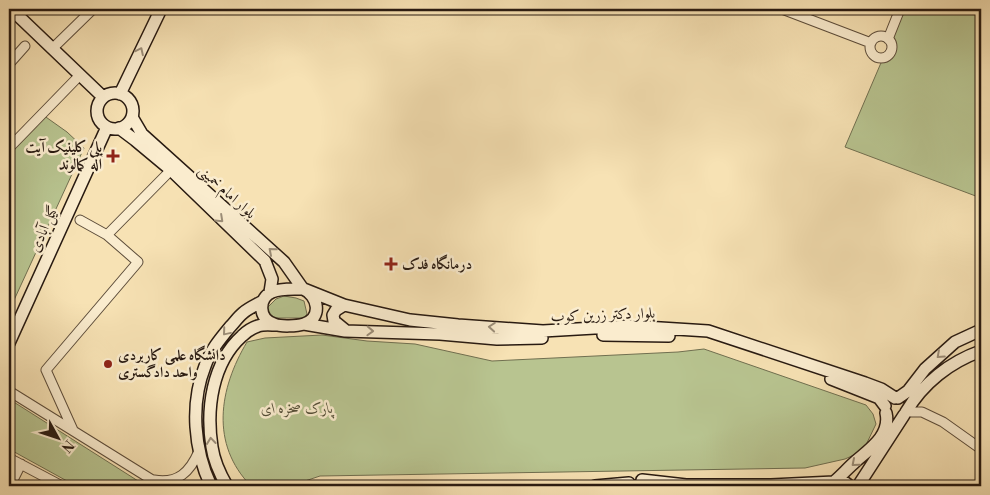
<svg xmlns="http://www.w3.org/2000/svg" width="990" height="495" font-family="'Libre Bodoni',Amiri,serif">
  <rect width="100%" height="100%" fill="#f7e2b4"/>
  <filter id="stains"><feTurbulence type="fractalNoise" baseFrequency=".004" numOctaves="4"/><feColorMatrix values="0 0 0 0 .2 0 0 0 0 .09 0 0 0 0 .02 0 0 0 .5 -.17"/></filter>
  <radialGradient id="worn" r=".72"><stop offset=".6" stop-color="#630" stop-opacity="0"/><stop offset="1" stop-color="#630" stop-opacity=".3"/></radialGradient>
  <!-- green -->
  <path fill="#b8c490" stroke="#706f50" d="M904,9H981V198L845,147Z
    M43,115L67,132L84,148L9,311V154Z
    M284,296L296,298L304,301L307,314L303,318H271L266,309L276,299Z
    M322,335L367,341L415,344L492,361L678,352L704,349L866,405L873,414L876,424L863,451L845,459L805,468L320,476L290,486H251C210,444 219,389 247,342L265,338Z
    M9,399L146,486H76L9,449Z"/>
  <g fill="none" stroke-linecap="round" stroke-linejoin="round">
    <defs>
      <path id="minor" d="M782,9L871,43
        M870 47a11 11 0 1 1 22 0a11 11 0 1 1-22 0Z
        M888,39L900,9
        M53,48L93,9
        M9,64L25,46
        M9,148L80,75
        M107,235L171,170
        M9,391L162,486
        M906,412H922L943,422L981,449
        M73,430L46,370L138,262L107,235L80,220
        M9,458L62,486
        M154,480C178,484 190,472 199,451
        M10,486L21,464"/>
      <path id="secondary" d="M11,9L103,97
        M97 111a18 18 0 1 1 36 0a18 18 0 1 1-36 0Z
        M120,94L161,9
        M132,117L142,134L284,262L303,289
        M119,128L135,140L171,170L265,261L272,279L270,292
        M303,289C318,295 323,318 304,324C297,326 281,327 274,324C258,319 258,298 272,292C280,288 293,289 303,289Z
        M304,289L344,305L410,320L458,325L543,331L629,326L708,331L865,383L881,389L895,398
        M344,305L336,310L333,315L334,321L345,330
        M304,324L345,331L440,334L497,339L542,338
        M603,335L669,336
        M9,343L107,127
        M831,379L879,398L885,406
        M898,398L908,391L925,369L955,342L981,330
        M906,412C923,383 950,362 981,351
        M642,480L686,485H771L834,482
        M835,481C842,475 848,468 856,461C870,449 891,435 886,413
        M831,483C838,479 844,480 849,486
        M211,486C194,450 190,404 205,366C210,351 220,339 230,327C234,323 238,317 243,313C249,308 256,305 263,301
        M227,486C220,474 214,461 212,447C206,409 212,363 242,336C246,332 252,328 258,326C263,324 271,325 277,325
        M595,486L629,483
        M858,486L904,415"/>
    </defs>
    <!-- minor casing -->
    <use href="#minor" stroke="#5c4c3a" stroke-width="11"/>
    <!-- secondary casing -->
    <use href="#secondary" stroke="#281a11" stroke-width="14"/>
    <!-- minor -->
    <use href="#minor" stroke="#faecce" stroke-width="9"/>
    <!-- secondary -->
    <use href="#secondary" stroke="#faecce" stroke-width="11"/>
  </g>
  <!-- one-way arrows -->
  <defs><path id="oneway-chevron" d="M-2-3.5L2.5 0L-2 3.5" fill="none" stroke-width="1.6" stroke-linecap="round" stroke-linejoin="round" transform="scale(1.25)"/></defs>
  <g stroke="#9c8e79">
    <use href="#oneway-chevron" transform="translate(140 51) rotate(-64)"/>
    <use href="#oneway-chevron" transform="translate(220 219) rotate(43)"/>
    <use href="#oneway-chevron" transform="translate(272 251) rotate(-139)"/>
    <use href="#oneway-chevron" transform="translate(492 327) rotate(-175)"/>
    <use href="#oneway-chevron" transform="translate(370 331) rotate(2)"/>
    <use href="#oneway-chevron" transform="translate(226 332) rotate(130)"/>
    <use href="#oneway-chevron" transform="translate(940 355) rotate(138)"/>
    <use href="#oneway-chevron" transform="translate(211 441) rotate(-96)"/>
    <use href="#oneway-chevron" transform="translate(855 463) rotate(139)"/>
  </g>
  <!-- markers -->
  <g fill="#8f2418" stroke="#faecce" stroke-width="2">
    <path d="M110.5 148.5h5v5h5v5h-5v5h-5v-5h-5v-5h5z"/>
    <path d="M388.5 256.5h5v5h5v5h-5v5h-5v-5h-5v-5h5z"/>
    <circle cx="108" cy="364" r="5"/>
  </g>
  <g text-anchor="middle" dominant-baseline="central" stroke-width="5" stroke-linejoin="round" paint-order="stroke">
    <!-- poi labels -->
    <g font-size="15" font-weight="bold" fill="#281a11" stroke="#faecce" text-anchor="start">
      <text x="102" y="147" text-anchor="end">پلی کلینیک آیت<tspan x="102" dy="17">اله کمالوند</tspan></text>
      <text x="402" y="264">درمانگاه فدک</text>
      <text x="118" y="355">دانشگاه علمی کاربردی<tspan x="118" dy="17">واحد دادگستری</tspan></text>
    </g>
    <!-- street labels -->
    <g font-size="15" fill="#281a11" stroke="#faecce">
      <text transform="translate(227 192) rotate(42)">بلوار امام خمینی</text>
      <text transform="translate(44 229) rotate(-66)">گیل آبادی</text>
      <text transform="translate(603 315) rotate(-2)">بلوار دکتر زرین کوب</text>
    </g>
    <!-- park labels -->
    <g font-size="15" font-style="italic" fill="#534d37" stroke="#faecce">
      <text x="297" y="408">پارک صخره ای</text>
    </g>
  </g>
  <!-- margin -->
  <rect width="990" height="495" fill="none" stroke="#f7e2b4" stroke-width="30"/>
  <rect x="10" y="10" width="970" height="475" fill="none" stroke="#281a11" stroke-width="2.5"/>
  <rect x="15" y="15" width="960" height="465" fill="none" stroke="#281a11"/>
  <!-- north arrow -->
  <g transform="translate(58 438) rotate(130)" stroke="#faecce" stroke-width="4" paint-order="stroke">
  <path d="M0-4L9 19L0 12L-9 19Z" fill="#281a11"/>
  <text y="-8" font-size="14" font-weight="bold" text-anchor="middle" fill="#281a11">N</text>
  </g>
  <rect width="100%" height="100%" filter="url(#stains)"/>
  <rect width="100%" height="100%" fill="url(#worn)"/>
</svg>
